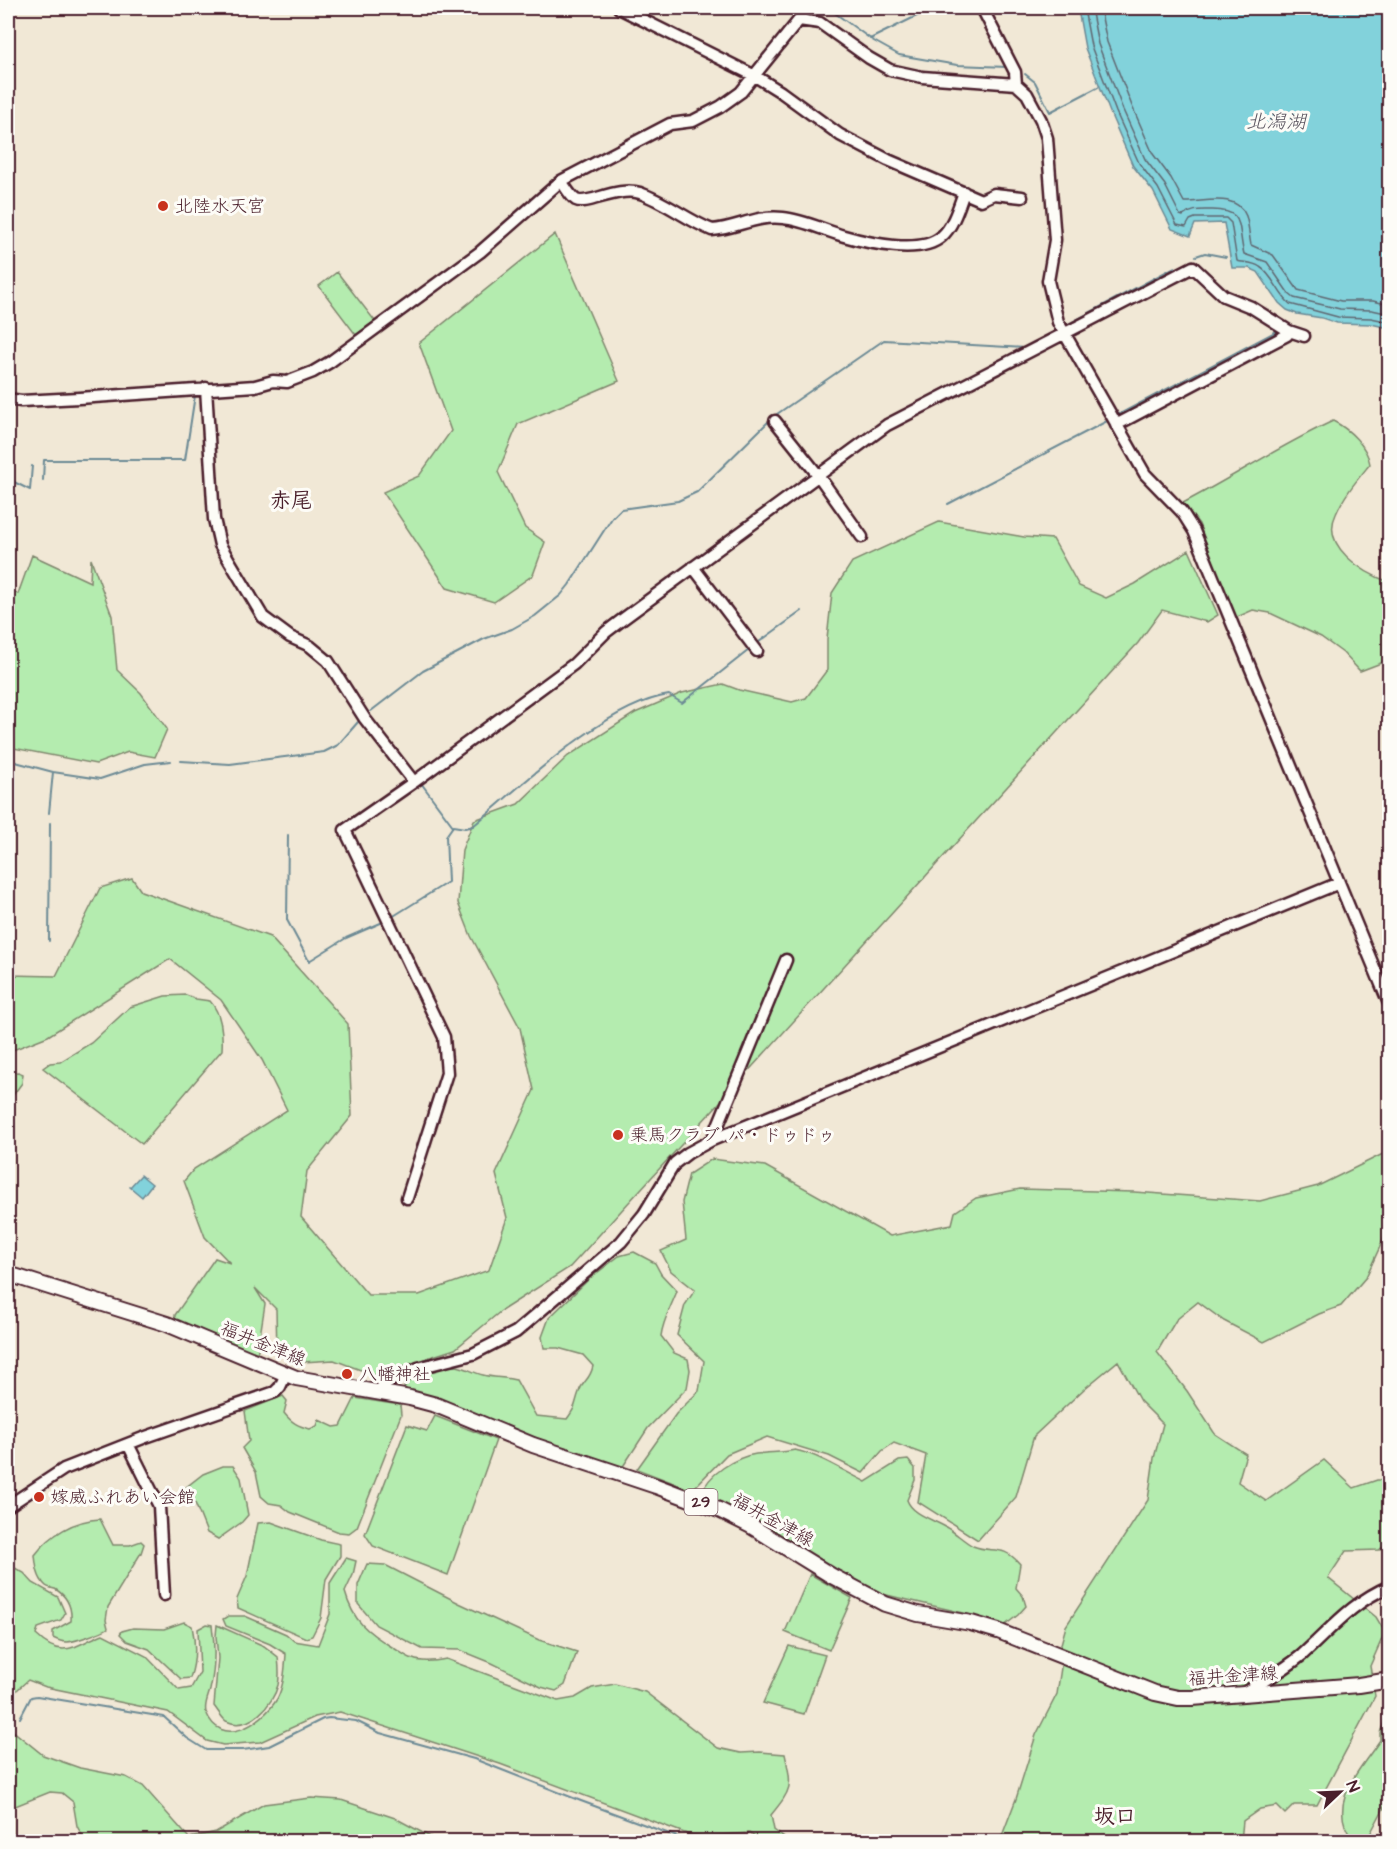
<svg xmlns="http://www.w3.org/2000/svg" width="1397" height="1849" font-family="'Architects Daughter','Klee One',sans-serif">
  <rect width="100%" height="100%" fill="#f1e8d6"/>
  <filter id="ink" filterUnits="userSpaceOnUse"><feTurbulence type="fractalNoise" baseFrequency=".0167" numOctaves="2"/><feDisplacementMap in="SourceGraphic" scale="12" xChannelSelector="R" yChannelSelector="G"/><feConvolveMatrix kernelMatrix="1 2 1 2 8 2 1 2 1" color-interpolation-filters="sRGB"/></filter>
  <g filter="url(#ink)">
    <!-- green -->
    <path fill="#b4ecaf" stroke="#7f866d" stroke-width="1.5" d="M555,234L619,381L518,424L498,472L525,528L545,542L533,575L494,602L447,588L383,492L419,476L451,431L419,343Z
      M337,272L375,321L356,335L319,286Z
      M1333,421C1349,429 1367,446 1370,464C1358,479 1344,495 1336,514C1320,547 1364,573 1389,582V660L1360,671L1343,653L1321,637L1270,613L1253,610L1235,618L1199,524L1183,503C1233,477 1281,445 1333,421Z
      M939,522L1024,537L1053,539L1079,586L1106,598L1135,584L1189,550L1218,615L1207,622L1162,610L1138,643L570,1267L501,1311L455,1349L427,1358L382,1378L334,1360L303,1362L277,1353L276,1309L255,1288L265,1304L257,1355L175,1320V1315L215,1258L230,1263L205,1237L184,1181L194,1169L287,1110L262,1060L221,1000L170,959L48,1036L8,1052V975L56,976L100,888L132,878L141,891L270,937L348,1024L352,1116L307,1171L301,1217L368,1295H419L489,1270L507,1218L496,1174L534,1090L520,1028L471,936L458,903L462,850L474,820L518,804L568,756L635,713L682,693L723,684L739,690L792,702L806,698L827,670V639L832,593L852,562Z
      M32,555L90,582L91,559L112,616L117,670L141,693L167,729L155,757L128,752L96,764L8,747V590L18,594Z
      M186,995L196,999L210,1001C222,1014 223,1033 222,1050L142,1144L43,1068L50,1063L60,1062L91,1043L130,1007L165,996Z
      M18,1072L23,1074L22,1083L8,1102V1073Z
      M1389,1151V1231L1384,1238L1366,1277L1341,1306L1319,1314L1264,1342L1224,1321L1198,1302L1176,1320L1157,1352L1187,1391L1215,1434L1246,1454L1238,1482L1266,1501L1324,1460L1354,1488L1377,1480H1389V1542L1379,1550L1346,1551L1328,1578L1376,1617L1385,1632L1370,1666L1375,1696L1317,1805H1294L1285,1814L1277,1806L1260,1809L1243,1821L1241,1841H1000L1016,1799L1036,1735L1057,1694L1062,1661L1061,1644L1066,1626L1148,1500L1154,1458L1163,1424L1140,1401L1118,1361L1084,1389L1034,1436L1016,1497L978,1540L918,1502L926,1455L894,1443L882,1451L863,1473L829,1456L767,1437L727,1454L692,1490L637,1469L676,1414L699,1391L704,1361L677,1335L685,1305L695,1290L671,1271L661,1251L686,1240L682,1202L689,1174L712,1159L765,1166L890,1236L952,1224L955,1212L976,1198L1020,1189L1134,1192L1260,1201L1318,1186Z
      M634,1252L655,1263L661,1274L677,1291C671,1307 663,1320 661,1336L674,1353L688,1359L690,1370L687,1388L648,1428L622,1468L562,1450L409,1392L404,1387C414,1373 439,1365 456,1366C466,1367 473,1373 483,1375C494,1378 505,1377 516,1380L536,1416L567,1419C577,1405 574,1406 579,1392C582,1381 590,1381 593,1366L583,1355L558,1348H544L542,1337L549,1318L589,1279L619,1256Z
      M283,1396L287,1401L284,1413C292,1423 298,1426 310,1429L317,1426L319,1420L334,1427L341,1426L355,1398L400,1405L401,1415L357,1527L349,1533L339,1532L290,1512L281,1505L269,1503L261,1496L256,1472L242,1448L249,1441L245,1411Z
      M435,1416L496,1440L448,1575L373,1546L365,1534L407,1425L427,1431Z
      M795,1450C820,1455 843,1471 866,1482L899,1461L908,1460L915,1468V1480L907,1500C913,1516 936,1520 949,1529C957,1534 965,1542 973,1546C992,1554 1002,1543 1020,1564L1016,1588L1023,1596L1026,1606L1018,1615L1004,1626L968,1614L878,1593L838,1573L737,1510L701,1495C707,1474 736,1457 756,1454C769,1452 782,1453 795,1450Z
      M223,1466H233L241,1478L248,1515L242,1522L218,1539L207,1533L195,1503L188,1495L185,1488L203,1474Z
      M100,1519L113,1545H130L141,1541L144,1544L141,1553L108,1607L106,1620L108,1628C102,1632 74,1642 67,1642C62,1642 57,1640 53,1638V1631L71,1621C72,1608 67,1596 55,1589C52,1588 48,1588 46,1586C37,1578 36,1565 35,1555C50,1535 74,1520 100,1519Z
      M271,1522L321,1540L340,1544V1556L326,1579L321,1618L312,1636L306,1638L238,1608L237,1599L247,1576L258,1523Z
      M346,1558L356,1561L353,1575L345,1592C353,1621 367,1632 392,1647C399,1651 406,1657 413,1659C423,1663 436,1661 446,1659L558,1701L575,1698L592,1688L615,1684L645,1692L718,1748L741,1753L760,1752L785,1754C792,1787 793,1788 771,1815L774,1830L788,1841H761L749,1833L705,1836L687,1834L500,1764L340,1712L315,1717L260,1742L223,1745L207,1741L168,1712L46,1687L28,1680L8,1698V1564L24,1573L33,1583L58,1597L65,1613L61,1620L38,1628L36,1635C63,1661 75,1645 103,1634L146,1656L179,1690L191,1688L200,1672L198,1629L207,1624L212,1625C215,1646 215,1669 210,1690C208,1697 204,1705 206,1712C221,1750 262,1724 277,1699C284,1686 285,1668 286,1654L270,1644L226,1626L223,1619L228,1616H245L286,1634L294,1641L318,1645L330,1614V1583Z
      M367,1564L385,1565L459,1603L539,1640L577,1652L565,1685L556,1691L541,1687L492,1663L460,1650L422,1649L376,1625L358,1604V1585Z
      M810,1574L852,1598L829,1650L785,1632Z
      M184,1622L192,1626C196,1644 196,1661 190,1678L181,1679L149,1649L127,1641L120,1634L122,1631L133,1628L164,1629Z
      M217,1625L264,1646L278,1657C279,1666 280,1676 278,1685C273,1705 249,1732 226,1721C222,1718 218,1711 214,1706L218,1658L216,1636Z
      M789,1646L825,1655L804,1714L763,1703Z
      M1389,1709V1798L1370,1834L1353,1840C1325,1804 1360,1770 1380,1740V1733Z
      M8,1719L12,1730L43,1755L80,1768L126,1777L143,1786L189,1838L216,1832L264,1804L311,1798L341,1800L395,1818L438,1841H382L379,1836L366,1834L358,1842L85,1841L77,1826L73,1802L62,1793L50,1792L8,1809Z"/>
    <!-- water -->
    <path fill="#82d2db" stroke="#6c8a95" stroke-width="1.5" d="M1075,8H1389V328L1371,324L1337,323L1322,318L1297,314L1287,310L1279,303L1258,272L1249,268H1232L1224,223L1195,224L1190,236L1172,229L1153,191L1133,166L1111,115L1085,48L1079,15Z
      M141,1175L152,1184L142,1197L130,1187Z"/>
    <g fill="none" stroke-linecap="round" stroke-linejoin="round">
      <!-- shore -->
      <path stroke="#606771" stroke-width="1.5" d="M1082,8L1085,14L1091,46L1116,112L1139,163L1158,188L1177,225L1186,227L1190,220L1195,218H1226L1231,223L1237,261C1245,263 1253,262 1260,267C1273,275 1278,294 1290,304L1338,317L1371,318L1390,322
        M1091,8L1098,44L1123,110L1145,159L1165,185L1180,215L1183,216C1192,209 1200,210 1210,210C1246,209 1237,226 1244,254L1267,262L1289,294L1294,298L1340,309L1372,310L1390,314
        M1100,8L1107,42L1132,106L1153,154L1171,178L1184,202C1203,203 1236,191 1246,216C1249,225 1249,236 1251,245L1273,255L1298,290L1341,301H1373L1390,305"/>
      <!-- stream -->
      <path stroke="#6c8a95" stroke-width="2" d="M828,8L872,40L899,55L957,65L1007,67
        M870,39L933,8
        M1025,74L1035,82L1050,112L1098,87
        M1196,256L1205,253L1226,257
        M1065,326L1175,267
        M1034,343L1051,334
        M777,414L884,340L1026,348
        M1116,416L1277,331
        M8,479L30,490L32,466
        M43,480L44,460H185L195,395H193
        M948,504L1111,419
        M759,642L802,611
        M371,711L423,671L484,639L512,629L535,616L561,595L569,585L612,518L621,509L678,501L697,492L769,421
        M8,760L53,772L49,813
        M181,761L230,764L324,752L338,745L358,722
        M53,772L100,779L145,764L171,761
        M421,783L453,826
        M288,835L287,920L309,961L346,938L383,922
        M392,917L448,882L446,836L453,826L465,828L473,826C522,785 606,704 669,695L682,703L749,650
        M49,941L50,823
        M20,1718L31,1697L37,1696L164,1717L187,1738L206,1750H243L269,1746L323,1719L329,1718L356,1721L380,1733L474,1759L581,1801L691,1842"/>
      <defs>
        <path id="minor" d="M619,8L755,76L781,92L840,135L888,160L981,200L994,194L1022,197
          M982,8L1015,72L1016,84
          M799,20L820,23L869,58L890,70L922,77L1016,84L1027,94L1041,120L1047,138L1055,240L1048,281L1058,322L1145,474L1182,512L1194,531L1390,1006
          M561,181C565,186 570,196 576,200C587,206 617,186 640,193C666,202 687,220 712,230C738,228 755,215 783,218C804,220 823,230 844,236C868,243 921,255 941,237C953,227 959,206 964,192
          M206,388L214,519L220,545L263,617L290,637L310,646L328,661L365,719L414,782
          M8,399L21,401L79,398L255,386L273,381L287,382L313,372L330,362L480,252L561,181L670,124L693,121L720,107L741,92L799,20L804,8
          M775,421L818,475L862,537
          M1116,425L1287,335L1289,331
          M693,567L757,651
          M712,1140L786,960
          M407,1198L447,1073L444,1037L345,830L414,782L574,664L606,632L623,619L887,425L1193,267L1224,296L1251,307L1289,331L1304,336
          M376,1392L390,1381L418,1368L473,1354L516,1332L621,1242L644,1214L675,1163L688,1153L712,1140L1339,883
          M128,1444L159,1506L164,1595
          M8,1506L64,1469L143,1438L275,1392L280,1387L286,1374
          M1243,1693C1263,1682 1284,1670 1302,1655C1332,1628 1351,1603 1390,1586"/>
        <path id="major" d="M8,1274L167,1324L296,1378L410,1398L436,1405L533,1445L656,1486L719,1510L751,1526L832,1576L885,1604L918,1614L971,1623L998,1631L1155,1693L1178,1698H1192L1359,1685L1390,1680"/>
      </defs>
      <!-- minor casing -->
      <use href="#minor" stroke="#4a1f2b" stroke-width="15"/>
      <!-- major casing -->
      <use href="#major" stroke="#4a1f2b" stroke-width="18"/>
      <!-- minor -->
      <use href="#minor" stroke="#fdfcf7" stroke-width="10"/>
      <!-- major -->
      <use href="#major" stroke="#fdfcf7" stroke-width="14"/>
    </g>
  </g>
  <!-- markers -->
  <g fill="#c8321e" stroke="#fdfcf7" stroke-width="2">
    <circle cx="163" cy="206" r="6"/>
    <circle cx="618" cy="1135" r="6"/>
    <circle cx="347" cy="1374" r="6"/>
    <circle cx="39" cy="1497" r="6"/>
  </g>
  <g text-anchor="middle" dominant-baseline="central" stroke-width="6" stroke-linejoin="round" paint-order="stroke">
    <!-- shield labels -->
    <rect fill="#fdfcf7" stroke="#806168" stroke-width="1.5" x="684.5" y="1489" width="33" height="26" rx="4.5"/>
    <g font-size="16" font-weight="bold" fill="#4a1f2b">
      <text x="701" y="1502">29</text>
    </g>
    <!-- poi labels -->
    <g font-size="18" fill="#4a1f2b" stroke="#fdfcf7" text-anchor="start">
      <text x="175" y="206">北陸水天宮</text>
      <text x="630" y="1135">乗馬クラブ パ・ドゥドゥ</text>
      <text x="359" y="1374">八幡神社</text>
      <text x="51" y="1497">嫁威ふれあい会館</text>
    </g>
    <!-- street labels -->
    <g font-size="18" fill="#4a1f2b" stroke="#fdfcf7">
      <text transform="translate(263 1344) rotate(22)">福井金津線</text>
      <text transform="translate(773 1520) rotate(29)">福井金津線</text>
      <text transform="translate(1233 1676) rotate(-4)">福井金津線</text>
    </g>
    <!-- water labels -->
    <g font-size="20" font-style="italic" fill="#5b5560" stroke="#fdfcf7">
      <text x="1276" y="122">北潟湖</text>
    </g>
    <!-- quarter labels -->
    <g font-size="21" font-weight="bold" fill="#4a1f2b" stroke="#fdfcf7">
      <text x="291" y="500">赤尾</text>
      <text x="1115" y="1816">坂口</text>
    </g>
  </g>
  <!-- margin -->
  <rect width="1397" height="1849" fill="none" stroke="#fdfcf7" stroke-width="30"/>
  <rect x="15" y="15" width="1367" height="1819" fill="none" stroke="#4a1f2b" stroke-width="2" filter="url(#ink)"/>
  <!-- north arrow -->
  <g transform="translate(1340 1792) rotate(67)" stroke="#fdfcf7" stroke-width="4.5" paint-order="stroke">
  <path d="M0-4.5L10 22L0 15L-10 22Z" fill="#4a1f2b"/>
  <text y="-9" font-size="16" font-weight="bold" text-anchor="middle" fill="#4a1f2b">N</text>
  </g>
</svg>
